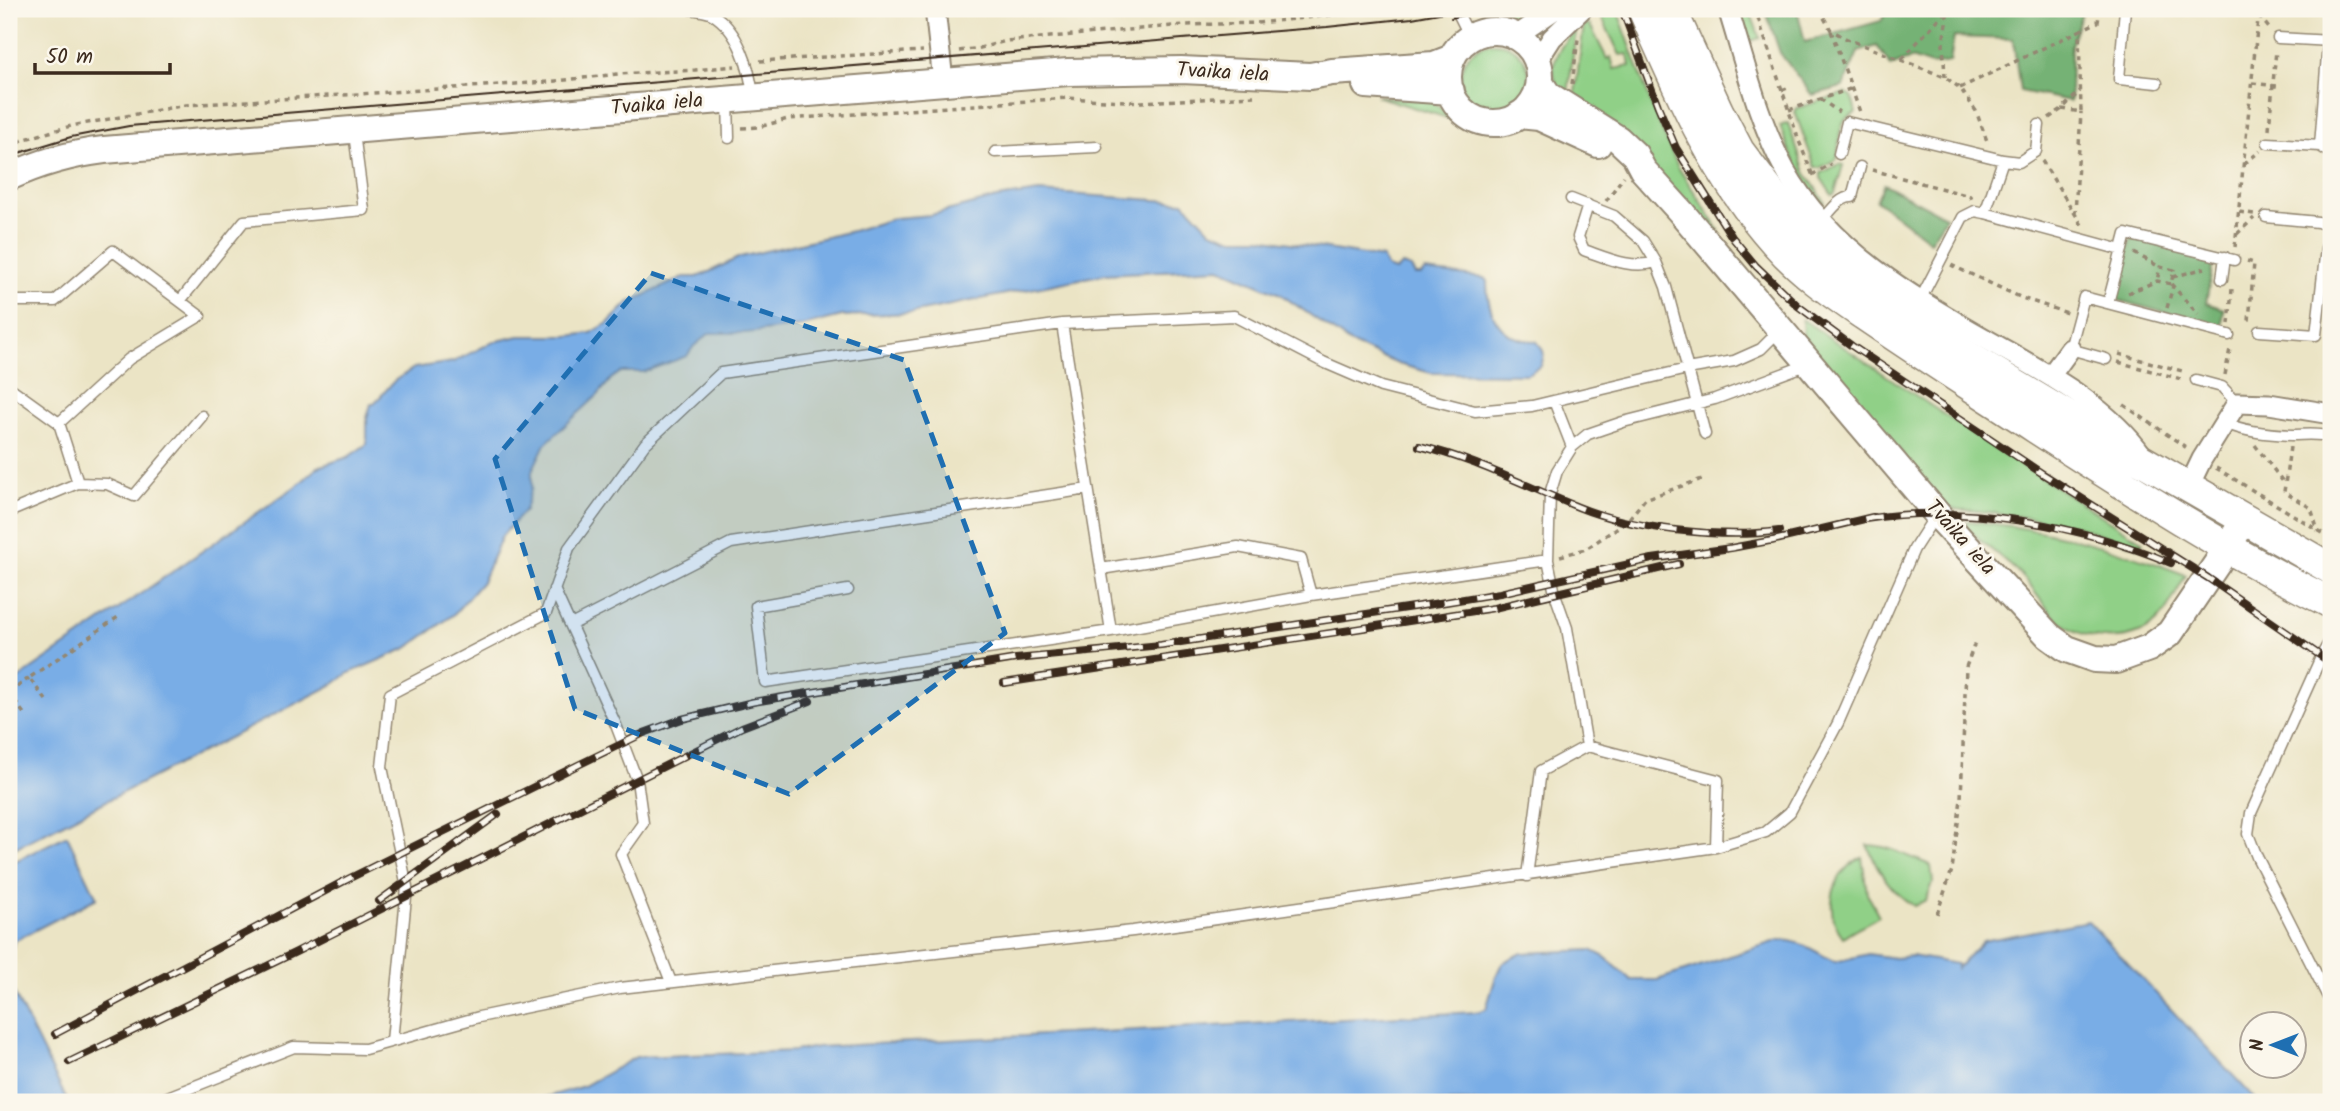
<svg xmlns="http://www.w3.org/2000/svg" width="2340" height="1111" font-family="Kalam,sans-serif">
  <rect width="100%" height="100%" fill="#fbf7ec"/>
  <filter id="ink" filterUnits="userSpaceOnUse"><feTurbulence type="fractalNoise" baseFrequency=".0143" numOctaves="2"/><feDisplacementMap in="SourceGraphic" scale="14" xChannelSelector="R" yChannelSelector="G"/><feConvolveMatrix kernelMatrix="1 2 1 2 8 2 1 2 1" color-interpolation-filters="sRGB"/></filter>
  <filter id="wash" filterUnits="userSpaceOnUse"><feTurbulence type="fractalNoise" baseFrequency=".00686" numOctaves="4" result="noise"/><feDisplacementMap in="SourceGraphic" scale="28" xChannelSelector="R" yChannelSelector="G"/><feGaussianBlur stdDeviation="1.57" result="paint"/><feColorMatrix in="noise" values="0 0 0 0 0 0 0 0 0 0 0 0 0 0 0 0 0 1.4 0 .05"/><feComposite in="paint" operator="in"/></filter>
  <g filter="url(#wash)">
    <rect width="100%" height="100%" fill="#ebe4c5"/>
    <!-- green -->
    <path fill="#90d087" stroke="#667d52" stroke-width="2" d="M1504,9H1540C1518,24 1505,16 1480,20L1479,17Z
      M1613,9H1617L1654,112L1678,167L1719,230L1716,231L1574,100L1584,24L1590,25L1607,59L1611,57L1614,69L1630,66L1628,54L1620,55L1600,14Z
      M1737,9H1749L1760,38L1751,41Z
      M1573,32H1576L1568,93L1561,92C1546,69 1556,50 1573,32Z
      M1461 77a34 34 0 1 1 68 0a34 34 0 1 1-68 0Z
      M1845,93L1852,97L1856,113L1845,119L1840,132L1837,159L1820,168L1815,167L1795,112L1797,108Z
      M1376,96L1432,101L1454,120Z
      M1788,123L1805,172L1825,202L1821,204C1802,180 1790,155 1780,126Z
      M1839,164L1843,165L1835,193L1832,195L1821,178V173Z
      M1802,319L1988,444L2143,542L2140,547L2070,524L1979,511L1949,509L1803,336Z
      M1968,521C2046,528 2114,547 2186,575C2178,589 2171,605 2161,617C2136,646 2090,643 2062,623C2046,611 2036,592 2023,577C2005,559 1983,545 1966,526Z
      M1867,845C1890,845 1909,858 1931,865L1933,883L1926,900L1914,906C1889,890 1879,872 1867,845Z
      M1862,857L1867,893L1879,916C1867,924 1854,928 1843,937C1822,910 1832,872 1862,857Z"/>
    <!-- forest -->
    <path fill="#74b274" stroke="#586e49" stroke-width="2" d="M1765,9H1797L1805,42L1881,21L1890,9H2083L2071,45L2070,101L2020,91L2013,39L1954,37L1950,62L1931,65L1911,58L1891,66L1877,46L1858,52L1843,87L1812,95L1780,53Z
      M1884,184L1946,217L1930,241L1876,200Z
      M2131,238L2214,258L2206,303L2224,309L2222,328L2114,299Z"/>
    <!-- water -->
    <path fill="#79ade6" stroke="#5a6c82" stroke-width="2" d="M1039,192L1184,202L1211,231L1230,238H1260L1382,258L1388,268L1395,271L1402,265L1411,268L1415,275H1421L1425,271L1484,278L1487,281C1487,314 1500,341 1536,341C1545,350 1545,354 1541,366L1527,374L1431,373L1398,364L1352,344L1280,294L1220,268L1105,274L911,313L842,316L802,326L746,333H710L694,346L687,356L644,372H621L611,379L598,395L545,444L532,471V487L525,510L502,536L482,582L453,615L407,648L347,674L334,684L9,851V685L299,484L318,467L348,457L367,444V418L371,404H374L394,381L414,368L453,362L493,342L519,336H568L591,333L608,323L628,303L684,277H697L707,273L740,257L852,231L895,218L931,215L997,198Z
      M67,835L97,898L14,941L9,959V864Z
      M2088,921L2258,1102H530L584,1086L636,1057L794,1051L817,1047L1476,1012L1486,1009L1496,976L1502,963L1522,953L1591,950L1605,957L1631,980H1657L1779,940C1801,940 1816,952 1835,962L1868,954L1895,958L1912,956L1957,964V968L1983,941Z
      M9,983L68,1102H9Z"/>
  </g>
  <g filter="url(#ink)">
    <g fill="none" stroke-linecap="round" stroke-linejoin="round">
      <defs>
        <path id="lane" d="M690,9C697,10 706,11 712,14C739,30 750,68 753,97
          M1456,9L1470,37
          M2125,9L2119,79L2157,83
          M2278,38L2331,41
          M2328,42L2320,146L2331,153
          M728,100L729,138
          M2268,143L2320,146
          M995,152L1097,147
          M1839,154L1847,122L2003,160
          M1571,199L1614,216L1643,241L1656,262L1666,287L1705,434
          M1588,205L1578,237L1584,250C1607,258 1632,270 1656,262
          M1985,213L2122,250
          M2266,217L2318,222L2331,227
          M1822,221C1830,212 1839,197 1852,197L1860,167
          M2222,279L2225,257
          M9,295L14,301L9,310
          M1920,300L1963,217L1975,211L1985,213L2003,160L2019,162L2036,151L2039,125
          M14,301H55L113,251L200,316L129,359L59,423
          M180,301L244,221L364,210L354,133
          M2108,303L2126,234L2234,260
          M1062,324L1111,631
          M2259,331L2316,335L2326,248L2331,236
          M2106,359L2070,349L2084,297L2229,335
          M2196,380L2222,387L2237,403
          M9,387L59,423L78,483L9,512
          M1554,401L1572,447
          M2225,423C2245,432 2269,434 2292,435C2305,435 2318,433 2331,437
          M78,483L107,484L134,496L202,416
          M1101,569L1238,547L1301,559L1311,595
          M554,589L616,725L637,780L643,823L621,854L671,982
          M848,590L756,606L765,682L1111,631L1311,595L1548,560
          M571,625L731,543L1088,489
          M2331,639L2322,655L2251,813L2248,834L2257,857L2331,1003
          M1587,746L1567,628L1555,594L1548,560L1550,494L1557,471L1572,447L1588,434L1623,422L1715,399L1809,364
          M1527,876L1541,771L1587,746L1718,780L1716,847
          M392,1041L407,887L382,767L390,694L546,613L569,548L645,444L721,373L1062,324L1234,316L1323,362L1381,387L1475,411L1532,406L1687,369L1734,361L1761,349L1779,331
          M165,1098L294,1047L365,1049L479,1017L620,988L1133,931L1716,847L1766,832L1790,812L1838,723L1914,549L1930,524L1939,522"/>
        <path id="street" d="M935,9L943,81
          M1728,9C1744,60 1759,123 1785,170C1829,249 1914,299 1991,342C2045,373 2106,404 2143,456
          M1516,36L1556,9
          M1538,60L1552,38L1582,9
          M2051,375L2070,349
          M2189,486L2202,459L2237,403L2269,404L2331,414"/>
        <path id="secondary" d="M1448 77a46 46 0 1 1 92 0a46 46 0 1 1-92 0Z
          M1540,83L1548,95L1618,139L1635,155L1643,170L1681,212L1943,521L2049,636L2067,649L2095,659L2116,660L2149,648L2170,633L2218,562L2245,519
          M1366,85L1451,91
          M1519,115L1539,117L1598,144
          M9,177C39,163 71,154 104,150L1068,72L1181,70L1310,76L1332,72L1434,65L1452,58"/>
        <path id="primary" d="M1643,9C1679,91 1714,174 1775,242C1801,272 1832,293 1864,315C1905,343 1946,370 1988,397C2100,469 2211,544 2331,603
          M1671,9L1718,111L1739,151L1793,223L1826,257L1914,324L2124,450L2331,569"/>
      </defs>
      <!-- lane casing -->
      <use href="#lane" stroke="#938772" stroke-width="13"/>
      <!-- street casing -->
      <use href="#street" stroke="#938772" stroke-width="23"/>
      <!-- secondary casing -->
      <use href="#secondary" stroke="#938772" stroke-width="30"/>
      <!-- primary casing -->
      <use href="#primary" stroke="#938772" stroke-width="33"/>
      <!-- path -->
      <path stroke="#938772" stroke-width="3.5" stroke-dasharray="5 5" stroke-linecap="butt" d="M1755,9L1799,141L1813,176
        M1819,9L1831,30L1847,39L1945,77L1960,88L1976,111L1987,141
        M2259,16L2269,28
        M1831,31L1860,112
        M959,51L980,48L1006,41L1184,25L1257,23L1389,9
        M1902,59L1946,11
        M760,61L923,51
        M1945,77L1943,44L1948,9
        M2252,83L2277,86
        M1572,84L1578,39
        M1960,88L2079,31
        M1782,90L1790,87
        M1820,99L1839,112
        M2062,109L2081,112L2079,31L2098,22L2100,9
        M1789,110L1850,89
        M2049,118L2062,109L2080,91
        M742,128L759,127L788,119L1067,98L1142,102L1254,96
        M2269,129L2276,50
        M9,146L25,139L71,126L186,105L547,82L618,74L695,70L735,66
        M2042,161L2082,225
        M2244,164L2260,151
        M1872,170L1970,196L1971,199
        M1812,175L1831,164
        M1606,201L1624,176
        M2239,212L2254,214
        M2075,214L2081,112
        M2237,234L2254,218
        M2235,247L2259,9
        M2134,253L2160,267
        M2247,261L2254,263L2249,321
        M1951,265L2022,298L2067,313
        M2173,277L2205,268
        M2171,284L2198,314
        M2128,293L2157,281L2171,284L2174,270L2160,267L2157,281
        M2167,308L2173,286
        M2229,324L2232,289
        M2119,354L2186,372
        M2118,362L2185,380
        M2225,375L2230,349
        M2124,405L2187,448
        M2255,445L2284,483
        M2290,447L2284,492L2311,508L2318,531
        M2216,468L2331,538
        M1560,556L1586,549L1627,521L1645,499L1702,479
        M9,693L25,715
        M9,693L29,678
        M46,700L29,678L118,617
        M1937,914L1952,870L1961,799L1966,667L1976,640"/>
      <!-- lane -->
      <use href="#lane" stroke="#fff" stroke-width="10"/>
      <!-- street -->
      <use href="#street" stroke="#fff" stroke-width="19"/>
      <!-- secondary -->
      <use href="#secondary" stroke="#fff" stroke-width="26"/>
      <!-- primary -->
      <use href="#primary" stroke="#fff" stroke-width="30"/>
      <!-- tram -->
      <path stroke="#3b2a1e" stroke-width="2" d="M1451,18L1488,9
        M9,156L71,137L129,126L1327,27L1412,18L1461,9"/>
      <defs>
        <path id="rail" d="M1622,9L1658,106L1676,148L1732,237L1756,266L1798,306L1852,346L2043,474L2208,578L2331,663
          M1419,446C1475,459 1525,486 1578,507C1632,529 1721,539 1779,531
          M1865,519C1964,503 2080,525 2171,563
          M1771,541L1873,517
          M1004,683L1494,608L1679,564
          M379,901L498,814
          M55,1034L350,878L578,765L644,733L682,719L753,702L1016,659L1161,645L1446,602L1500,593L1652,559L1731,548L1780,539
          M69,1062L296,952L742,727L810,701"/>
      </defs>
      <!-- rail casing -->
      <use href="#rail" stroke="#3b2a1e" stroke-width="8"/>
      <!-- rail -->
      <use href="#rail" stroke="#fbf7ec" stroke-width="5" stroke-dasharray="16" stroke-linecap="butt"/>
    </g>
  </g>
  <!-- marked area -->
  <path fill="#1f6fb2" fill-opacity="0.2" stroke="#1f6fb2" stroke-width="5" stroke-dasharray="14 9" stroke-linejoin="round" d="M651,273L904,360L1005,633L789,794L575,709L495,459Z"/>
  <g text-anchor="middle" dominant-baseline="central" stroke-width="6" stroke-linejoin="round" paint-order="stroke">
    <!-- street labels -->
    <g font-size="21" fill="#3b2a1e" stroke="#fbf7ec">
      <text transform="translate(1223 73) rotate(3)">Tvaika iela</text>
      <text transform="translate(657 105) rotate(-5)">Tvaika iela</text>
      <text transform="translate(1960 538) rotate(48)">Tvaika iela</text>
    </g>
  </g>
  <!-- margin -->
  <rect width="2340" height="1111" fill="none" stroke="#fbf7ec" stroke-width="35"/>
  <!-- north arrow -->
  <g transform="translate(2273 1045) rotate(270)"><circle r="33" fill="#fbf7ec" stroke="#aea59a" stroke-width="2"/>
  <path d="M0-5L12 26L0 18L-12 26Z" fill="#1f6fb2"/>
  <text y="-10" font-size="19" font-weight="bold" text-anchor="middle" fill="#3b2a1e">N</text>
  </g>
  <!-- scale -->
  <path d="M35 63v10h135v-10" fill="none" stroke="#3b2a1e" stroke-width="3.5"/>
  <text x="46" y="63" font-size="21" fill="#3b2a1e" stroke="#fbf7ec" stroke-width="5" paint-order="stroke">50 m</text>
</svg>
